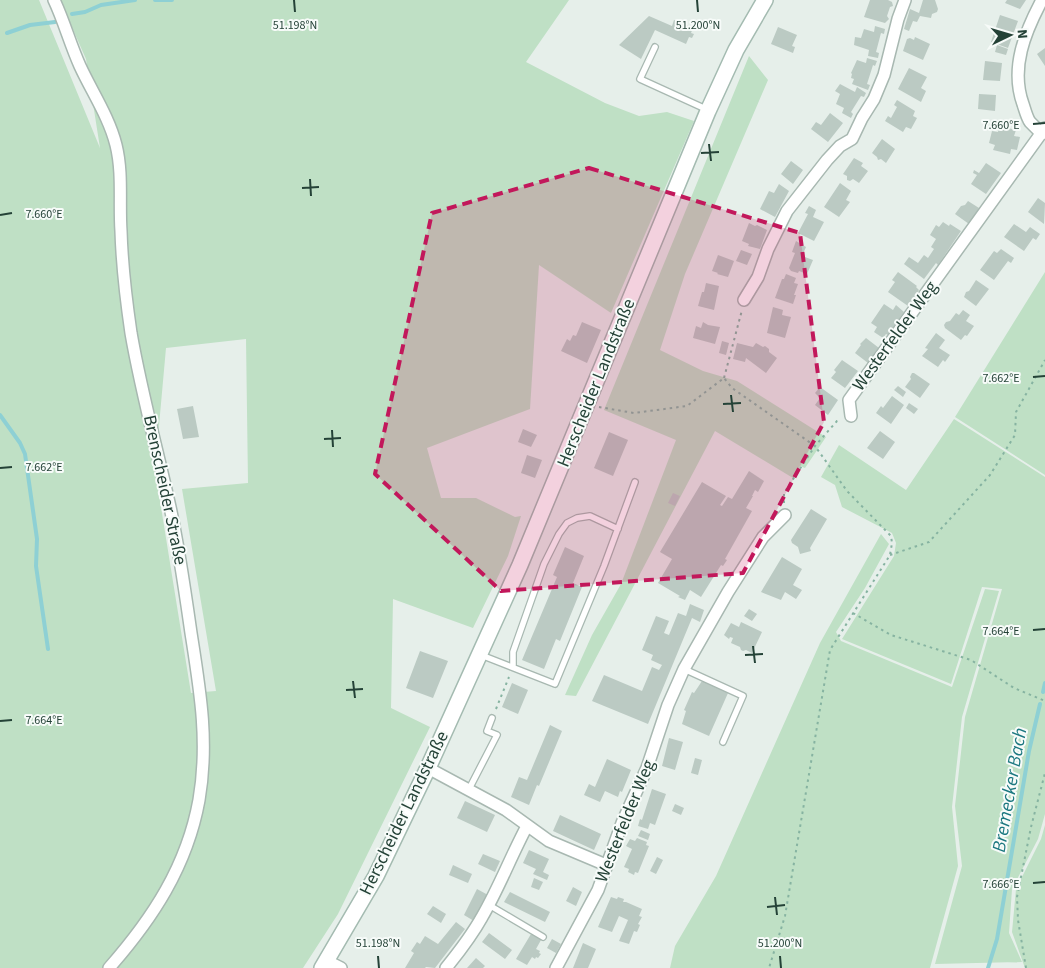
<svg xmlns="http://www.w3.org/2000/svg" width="1045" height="968" font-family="'Source Sans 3',sans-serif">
  <rect width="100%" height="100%" fill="#e6efea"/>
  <!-- green -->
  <path fill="#bfe0c5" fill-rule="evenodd" d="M0,0H39L100,148L86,59L60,0H569L526,62L605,103L639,116L667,112L694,121L611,313L539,265L530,409L427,448L441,498H476L515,517L521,516L508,556L473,628L393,599L391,708L430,727L338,914L303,968H0ZM246,339L248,483L182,489L216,691L191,693L155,470L166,348Z
    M749,56L768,80L685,274L660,350L703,371L737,381L826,437L805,468L800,466L793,478L715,431L576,696L565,695L592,635L621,584L676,440L604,410Z
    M1045,272V475L955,417Z
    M954,419L1045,477V814L1038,839L1012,889L1009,933L1022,962L935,964L962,866L955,806L965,717L1002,589L982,587L951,684L842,639L894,556L896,543L892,533L842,507L835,485L821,477L839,445L906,490Z
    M881,534L889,544L865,588L836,632L841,641L952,687L985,589L999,591L962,717L952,807L958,866L930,968H670L675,946L716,876L820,643Z
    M1045,825V968H1025L1012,932L1016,889L1041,839Z"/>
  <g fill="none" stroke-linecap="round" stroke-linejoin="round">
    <!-- stream -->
    <path stroke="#8ed0d4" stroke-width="4" d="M155,0H172
      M72,14L85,12L101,5L135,0
      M7,33L30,25L55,22
      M0,415L20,443L25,454L37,539L36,566L48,649
      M1043,692L1045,683
      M988,968L997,939L1029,751L1040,704"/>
  </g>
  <!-- building -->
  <path fill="#bbcac3" d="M870,0H888L892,2L893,6L890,7L887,16L889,19L885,23L864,17Z
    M923,0H935L938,9L937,12L932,14L931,18L920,16L917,22L913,21L909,31L904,29L910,9L919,13Z
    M1007,0H1026L1020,9L1005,3Z
    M1000,15L1018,21L1008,48L991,42Z
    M649,16L672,26L674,20L693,28L691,33L694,34L692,38L689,37L686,44L655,30L641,59L619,45Z
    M875,26L885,29L884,34L881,33L876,52L879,53L878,58L868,56L869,50L854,45L855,37L861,38L864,29L874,32Z
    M778,27L797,35L792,46L795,47L793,53L771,44Z
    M915,37L930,44L923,60L903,51L907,39L910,38L914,40Z
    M997,45L1008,49L1006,55L995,52Z
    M1045,48V66L1037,54Z
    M867,58L877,61L875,66L873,65L867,84L870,85L868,90L852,84L854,79L851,78L852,74L851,73L857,60L866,63Z
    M985,61L1002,63L1000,81L983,80Z
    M909,68L927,77L921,88L926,91L921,102L898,89Z
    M840,84L855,92L857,87L866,93L864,97L861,96L851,112L853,114L851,118L842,113L844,108L836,104L840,94L835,91Z
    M979,94L996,95L995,111L978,109Z
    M897,100L915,111L913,116L917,118L911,129L906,127L903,132L885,121L888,116L891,118L897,107L894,105Z
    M830,113L843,123L828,142L811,129L816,122L821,125Z
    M999,126L1016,130L1014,136L1020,137L1017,150L1011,149L1010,154L993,150L995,145L989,143L992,131L998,132Z
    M882,139L895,149L886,163L881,159L878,160L877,157L872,153Z
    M854,158L863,163L861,166L868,171L859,183L853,179L850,181L847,180V176L843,174Z
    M791,161L803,170L793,184L781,174Z
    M986,163L1001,173L986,194L971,184L977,175L973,173L974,170L979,173Z
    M840,183L851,191L846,200L850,202L839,217L824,207Z
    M779,184L789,191L775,217L760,209L769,191L774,193Z
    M1038,198L1045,203L1044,224L1028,212Z
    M968,201L979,208L969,224L955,214L961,206L965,205Z
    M809,206L816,210L813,217L824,222L814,241L798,233L808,214L805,213Z
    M943,222L949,226L950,224L961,231L938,265L936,263L924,279L904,264L909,257L918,263L924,255L928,258L934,249L931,247L936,239L930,235L936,225L939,227Z
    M749,223L755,226L757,225L767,230L760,249L748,246L749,244L742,241Z
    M1014,224L1026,232L1030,227L1040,234L1036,240L1033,238L1024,251L1004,237Z
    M796,241L806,247L802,256L813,260L807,274L799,271L798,273L791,271L789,268L795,253L792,252Z
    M1001,249L1014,258L1011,263L1008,261L994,280L980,270L994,251L997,253Z
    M741,250L752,254L747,265L736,261Z
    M718,255L734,261L728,277L717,274L718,273L712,271Z
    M898,272L917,286L916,287L919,290L908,306L888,292L895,282L892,280Z
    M786,274L796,278L794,283L798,284L794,295H796L793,304L775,298L782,279H784Z
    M976,280L989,289L976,306L964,297L966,292L969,291Z
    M706,283L719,286L714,310L698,306L702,292H704Z
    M884,304L893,310L896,305L904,312L888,335L886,334L883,338L874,332L877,327L871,323Z
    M773,307L783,310L782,315L791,317L785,338L767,333Z
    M963,310L970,315L966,321L974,326L967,336L965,335L961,340L945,328L944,325L946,322L950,321L956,313L959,315Z
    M582,322L601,330L587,363L561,351L567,339L570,341L573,335L576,336Z
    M703,322L708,325L720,327L715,344L693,338L696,326L701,328Z
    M936,333L945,340L939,348L950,355L945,362L943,360L938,367L922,356L928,349L925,348Z
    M866,338L879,348L868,363L855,353L861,345L860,344Z
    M722,341L729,343L726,355L719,353Z
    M737,343L753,347L756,343L763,347L765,346L769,349V352L777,358L766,373L746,358L745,362L733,359Z
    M842,360L858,371L845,388L831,378L836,372L834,370Z
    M912,373H914L930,384L920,398L905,387L911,379L910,377Z
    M898,386L906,392L903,397L894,390Z
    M820,387L838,400L828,415L815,405L820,398L815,393Z
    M892,396L904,405L891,424L876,413L881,406L883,408Z
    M909,403L918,409L914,414L906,408Z
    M193,406L199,437L183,439L177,409Z
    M523,429L537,435L531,447L518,442Z
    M880,431L895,442L883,459L867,448Z
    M609,432L628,440L613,476L594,468Z
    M527,455L542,460L535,478L521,473Z
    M749,471L764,481L758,492L755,490L752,496H753L746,508L752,511L725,559L727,560L723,566L721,565L701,597L690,590L685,600L678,597L680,596L658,583L672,559L660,552L702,482L726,496L720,505L722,506L728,497L732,499Z
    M673,493L680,496L675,506L668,503Z
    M811,509L827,519L810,548L811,551L800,554L798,547L792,543L791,540Z
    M565,547L584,556L573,583L582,587L560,641L556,639L544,669L522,660L557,577L553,575Z
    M782,557L802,569L793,585L802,590L796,599L785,592L781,600L761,592Z
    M690,604L704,610L700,622L692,618L648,724L592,701L604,675L642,691L652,667L659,670L662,665L651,660L653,655L642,650L656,616L669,621L664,633L669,635L678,613L686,616Z
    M749,609L757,614L752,621L744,616Z
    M741,622L762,632L752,653L746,650L743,651L741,650L740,647L731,643L733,638L730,637L729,639L724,635L731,623L739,627Z
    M420,651L448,661L433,698L406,688Z
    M702,681L728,693L709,736L682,724L686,711L684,710L692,692L694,693Z
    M512,683L528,690L518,714L502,707Z
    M550,725L562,731L539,786L537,785L529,805L511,797L519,777L527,780Z
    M669,738L683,742L675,770L662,766Z
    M695,758L702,760L698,775L691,773Z
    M607,759L631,770L622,792L620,791L618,797L605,791L600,802L584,795L589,784L595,787Z
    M652,789L666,794L655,825L650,823L648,829L638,826L640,819L642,820Z
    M465,801L495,815L487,832L457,818Z
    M675,804L684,808L681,815L672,811Z
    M560,815L601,834L594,850L553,831Z
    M641,830L650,834L648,840L638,836Z
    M637,838L647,842L646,845L649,846L638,873L635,872L634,875L628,872L629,869L624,867L632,849L626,846L630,839L635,841Z
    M529,850L549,859L543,872L549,875L547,880L533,874L536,869L523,863Z
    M483,854L500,861L495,872L478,864Z
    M657,857L663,860L656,874L650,871Z
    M453,865L472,874L468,883L449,875Z
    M534,878L543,882L539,890L531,887Z
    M573,887L582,892L576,906L566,901Z
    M477,889L488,895L474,921L464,915Z
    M510,892L550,912L545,922L504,902Z
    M611,897L617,899L618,897L624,899L623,902H626L642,909L639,916L642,917L638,924L640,925L637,932L634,931L629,944L619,941L628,920L619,916L612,932L598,927Z
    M433,906L446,914L441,923L427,914Z
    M456,922L465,929L435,968L426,967L425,968H405L414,953L411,951L417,942L420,944L425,936L438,944Z
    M489,933L512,950L505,959L482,942Z
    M531,934L541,940L536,949L540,951L539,953L541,954L538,958L536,957L535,959L532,957L527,965L516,959Z
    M552,939L561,944L556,953L547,948Z
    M583,943L596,949L588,968H573Z
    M476,958L485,966L483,968H467Z"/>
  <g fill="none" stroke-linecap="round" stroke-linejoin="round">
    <defs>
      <path id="service" d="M655,47L640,79L708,110
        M481,655L555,684L604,566L635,482
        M513,667V652L544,564L559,534L567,523L577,518L590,516L618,529
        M684,669L743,696L723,742
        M468,791L497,735L487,731L492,718
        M489,905L543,937"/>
      <path id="minor" d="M54,0C64,21 70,44 80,66C92,92 109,117 116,145C123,173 119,203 121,231C122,265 126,299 131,333C141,391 157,449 170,507C179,548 185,591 191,633C200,690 209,742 199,800C187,866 153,918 109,968
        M1042,134C1038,130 1034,126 1030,122C1027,118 1025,110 1023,104C1010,68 1025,32 1042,0
        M744,300L758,277L768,249L787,211L827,160L840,146L852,139L862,118L874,99L884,75L898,19L905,0
        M851,416L849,400L1045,128
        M428,768L506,810L549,841L606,865
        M327,961L341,968
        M446,968C459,952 472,935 482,917C499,888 511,856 527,826
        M556,968L598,890L622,823L647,768L668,705L684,669L728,592L763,537L785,515"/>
      <path id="secondary" d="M322,968L376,876L428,768L520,565L708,111L736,50L765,0"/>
    </defs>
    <!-- service casing -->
    <use href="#service" stroke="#a8b8b1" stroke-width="8"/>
    <!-- minor casing -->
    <use href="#minor" stroke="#a8b8b1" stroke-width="14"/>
    <!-- secondary casing -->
    <use href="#secondary" stroke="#a4bbb1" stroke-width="18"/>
    <!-- path -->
    <path stroke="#86b3a1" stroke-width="2" stroke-dasharray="2.5 4" stroke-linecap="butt" d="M724,378L742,310
      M599,407L634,413L687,406L724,378L732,388L815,446L847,491L891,536L892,543L890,555L830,650L785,916L769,968
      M784,503V493L815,446L837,421L840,420
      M890,555L929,542L990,475L1015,435L1016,412L1045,360
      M853,613L891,635L971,660L1014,688L1045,701
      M496,709L509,677
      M1026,968L1018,920L1017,897L1031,827L1045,773"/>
    <!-- service -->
    <use href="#service" stroke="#fff" stroke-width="5.5"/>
    <!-- minor -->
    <use href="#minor" stroke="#fff" stroke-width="11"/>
    <!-- secondary -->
    <use href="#secondary" stroke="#fff" stroke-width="15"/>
  </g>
  <!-- marked area -->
  <path fill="#c2185b" fill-opacity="0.2" stroke="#c2185b" stroke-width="4" stroke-dasharray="10 6" stroke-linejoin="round" d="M589,168L800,233L824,422L743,573L501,591L375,474L432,213Z"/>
  <!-- ticks -->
  <path fill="none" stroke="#244237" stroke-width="2" d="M294,0L295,12M697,0L698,12M1033,124L1045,123M709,144L711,161M701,153L719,152M310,179L311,196M302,188L319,187M0,215L12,213M1033,377L1045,376M731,395L733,412M723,404L741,403M332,430L333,447M324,439L341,438M0,468L12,467M1033,630L1045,629M753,646L755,663M745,655L763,654M353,681L355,698M346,690L363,689M0,721L12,720M1033,883L1045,882M775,897L777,915M767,907L785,905M378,956L379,968M780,956L781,968"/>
  <g text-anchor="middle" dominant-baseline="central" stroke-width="4" stroke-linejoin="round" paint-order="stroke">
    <!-- street labels -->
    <g font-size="18" fill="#244237" stroke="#f7fbf9">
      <text transform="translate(895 336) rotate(-54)">Westerfelder Weg</text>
      <text transform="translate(596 383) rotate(-68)">Herscheider Landstraße</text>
      <text transform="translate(165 490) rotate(78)">Brenscheider Straße</text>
      <text transform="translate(404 813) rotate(-64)">Herscheider Landstraße</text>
      <text transform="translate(625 821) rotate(-68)">Westerfelder Weg</text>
    </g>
    <!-- water labels -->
    <g font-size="19" font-style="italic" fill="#1c7880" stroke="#f7fbf9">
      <text transform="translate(1010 790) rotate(-80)">Bremecker Bach</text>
    </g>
  </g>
  <g font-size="12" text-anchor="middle" fill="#244237" stroke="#f7fbf9" stroke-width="4" stroke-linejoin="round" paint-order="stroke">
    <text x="295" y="29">51.198°N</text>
    <text x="698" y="29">51.200°N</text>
    <text x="1001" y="129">7.660°E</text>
    <text x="44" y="218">7.660°E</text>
    <text x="1001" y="382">7.662°E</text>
    <text x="44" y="471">7.662°E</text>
    <text x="1001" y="635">7.664°E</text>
    <text x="44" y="724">7.664°E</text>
    <text x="1001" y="888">7.666°E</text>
    <text x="378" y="947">51.198°N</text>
    <text x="780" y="947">51.200°N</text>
  </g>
  <!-- north arrow -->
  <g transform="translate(1010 35) rotate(85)" stroke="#f7fbf9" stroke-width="4" paint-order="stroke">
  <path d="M0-4L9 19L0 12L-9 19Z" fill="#244237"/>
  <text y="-8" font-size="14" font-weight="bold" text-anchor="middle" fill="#244237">N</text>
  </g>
</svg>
